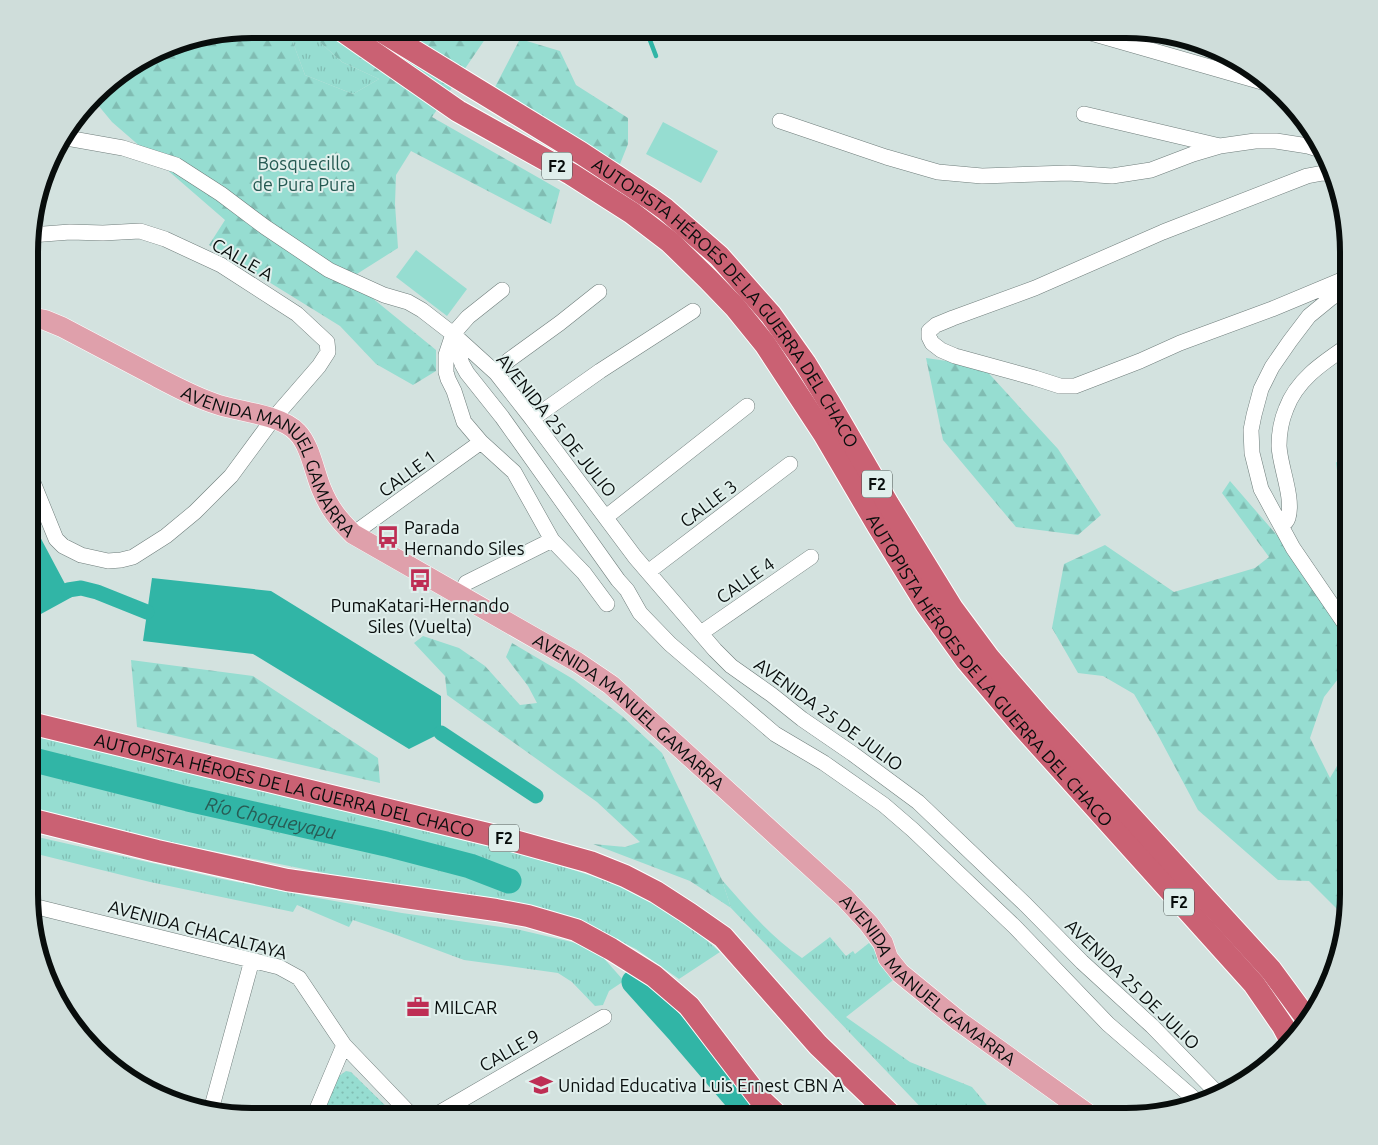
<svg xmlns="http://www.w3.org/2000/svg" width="1378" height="1145" font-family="Ubuntu,sans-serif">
  <defs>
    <pattern id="grass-tufts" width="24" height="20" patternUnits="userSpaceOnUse" patternTransform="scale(1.25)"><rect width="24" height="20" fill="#96ddd1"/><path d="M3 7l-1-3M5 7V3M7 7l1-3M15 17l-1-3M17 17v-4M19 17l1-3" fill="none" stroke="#80bcb2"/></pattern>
    <pattern id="forest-firs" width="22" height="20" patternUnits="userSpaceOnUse" patternTransform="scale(1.25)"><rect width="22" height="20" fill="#96ddd1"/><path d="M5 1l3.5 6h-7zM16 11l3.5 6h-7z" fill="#80bcb2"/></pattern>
    <pattern id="park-dots" width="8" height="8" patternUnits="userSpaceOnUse" patternTransform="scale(1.25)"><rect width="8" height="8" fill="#96ddd1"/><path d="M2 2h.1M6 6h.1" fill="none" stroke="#80bcb2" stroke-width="1.8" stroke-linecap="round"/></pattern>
  </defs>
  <rect width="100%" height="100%" fill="#d3e2df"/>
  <!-- grass -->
  <path fill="url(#grass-tufts)" d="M288,29H305L342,62L379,79L353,94L305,75Z
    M235,31L182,52L181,41Z
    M30,735L523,855C566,868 609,879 650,899C676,912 698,933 720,952L679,979L636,949L586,925L158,840L29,808L30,767L427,864L514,890L518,876L479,861L30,748Z
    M29,835L222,879L312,897L402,913L516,929L576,943L601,955L624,981L609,991L603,1005L595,1006L572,982L558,973L464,960L391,933L353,920L349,927L297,905L293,912L150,882L29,852Z
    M722,880C747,908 770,937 802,958L830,937L846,956L853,951L855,954L869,943L897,977L846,1017L910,1062L972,1087L996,1116H929L731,908Z
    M665,1020L759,1116H747Z"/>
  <!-- forest -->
  <path fill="url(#forest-firs)" d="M252,29H288L305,75L353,94L379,79L342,62L305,29H492L432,117L560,190L551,224L411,151L396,175L395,204L398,248L349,279L436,350V371L413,385L376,364L340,326L209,245L225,220L112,122L93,99L105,84L180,41L182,51L235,31Z
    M520,39L560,51L576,85L628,118V144L620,164L565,134L495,87Z
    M926,358L982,366L1058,449L1101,515L1078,535L1016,527L943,440Z
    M1336,462L1349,468V495L1338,478Z
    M1230,481L1288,548L1349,642V665L1324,697L1310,738L1330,778L1349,745V908L1346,918L1309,881L1278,880L1198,810L1159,737L1134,694L1103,676L1078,673L1052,628L1064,564L1105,545L1174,592L1255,568L1269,557L1222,493Z
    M423,636L459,648L485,666L520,705L537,703L528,686L506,657L512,643L573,679L622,716L662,753L722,880L731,908L690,881L593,844L625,847L640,842L597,802L447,695L445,676L414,643Z
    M131,660L253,676L378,758L380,783L137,727Z"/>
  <!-- park -->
  <path fill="url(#park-dots)" d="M346,1071L351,1072L354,1075L396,1116H322L339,1076Z"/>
  <!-- garden -->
  <path fill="#96ddd1" d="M663,122L718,151L701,183L646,154Z
    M416,250L467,289L447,316L396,277Z
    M379,1104L390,1116H365Z"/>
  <!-- water -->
  <path fill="#31b5a6" d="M30,518L72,597L30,620Z
    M152,578L271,591L441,696V733L409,749L253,654L143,641Z"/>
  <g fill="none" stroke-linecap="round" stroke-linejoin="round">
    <!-- stream -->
    <path stroke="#31b5a6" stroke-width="4.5" d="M649,29L648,35L656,56"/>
    <!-- canal -->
    <path stroke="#31b5a6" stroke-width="15" d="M68,590L81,588L97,592L147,612
      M441,733L536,796"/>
    <!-- river -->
    <g stroke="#31b5a6" stroke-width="25">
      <path id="s1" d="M30,759L188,799L386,844L470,866L509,881"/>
      <path d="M634,982L680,1033L751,1116"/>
    </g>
    <defs>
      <path id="minor" d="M1077,29L1269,84
        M1084,114L1220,146L1255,141H1276L1308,146L1321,150
        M780,121L886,157L938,172L982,176L1068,173L1112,176L1151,170L1193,154L1220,146
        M61,137L123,148L176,165L221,194L265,227L329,270L384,295L408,302L422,310L453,334L496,373L532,419L635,557L715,650L731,666L772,695L802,719L853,754L918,802L1026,905L1082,962L1152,1026L1219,1095
        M1334,174L1323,173L1307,176L1163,232L1035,288L953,318L936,325L929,331V337L932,343L941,350L955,356L1035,378L1060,386H1075L1140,361L1180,343L1272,309L1349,277
        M34,236L37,203
        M502,290L468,317L453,334L446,355V372L448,379L454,391L464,422L481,442L514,472L552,540L584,573L607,604
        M453,335L462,364L467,373L502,417L618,580L627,590L640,613L670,644L775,734L824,763L884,805L913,830L1015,927L1108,1024L1198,1102
        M496,373L509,360L560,323L599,292
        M532,419L600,371L693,311
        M30,475L56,539L63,546L81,555L108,561L121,560L133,557L166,536L195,512L231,476L273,419L319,366L328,352L327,342L297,314L221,265L165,239L140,231L103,233L70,232L31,235
        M606,517L747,406
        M1281,526C1284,524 1287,522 1288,518C1294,498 1280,467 1279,446C1279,434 1281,421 1286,409C1297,379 1324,362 1349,345
        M353,534L481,442
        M648,572L790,464
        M460,595L466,583L552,540
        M1349,630L1293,548L1261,489L1252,453L1251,430L1254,415L1261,389L1272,367L1290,341L1309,316L1331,298L1349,288
        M701,633L811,557
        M29,905L279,967L299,978L344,1045L412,1116
        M211,1110L252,960
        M314,1116L344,1045
        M434,1116L604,1017"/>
      <g id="major">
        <path id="s2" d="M30,317L45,320L62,327C92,343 123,359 153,375C174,386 196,398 219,405C241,412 281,415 297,432C310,445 314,471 321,488C329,508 338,519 353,534L577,662L611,685L845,898L869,924L883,943L888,958L900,973L960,1022L1091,1116"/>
      </g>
      <g id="highway">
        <path id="s3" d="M340,29L458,111L571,174L632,213L670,242L708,279L735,307L765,344L824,434L878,526L926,604L967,661L1022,726L1254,984L1283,1026L1291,1041"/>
        <path id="s4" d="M378,29L581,153L651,199L665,209L719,256L771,315L805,363L830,404L888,504L952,608L989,658L1040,717L1271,970L1307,1019"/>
        <path id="s5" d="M30,723L504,838L590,862L625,876L656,892L690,914L723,937L818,1045L892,1116"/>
        <path d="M29,819L157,851L287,880L496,910L528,916L576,930L611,949L654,976L689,1006L760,1099L778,1116"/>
      </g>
    </defs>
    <!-- minor casing -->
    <use href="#minor" stroke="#6f7d7b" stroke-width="16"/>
    <!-- major casing -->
    <use href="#major" stroke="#fff" stroke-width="21"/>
    <!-- highway casing -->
    <use href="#highway" stroke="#fff" stroke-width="24"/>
    <!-- minor -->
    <use href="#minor" stroke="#fff" stroke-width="15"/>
    <!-- major -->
    <use href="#major" stroke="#dfa0ab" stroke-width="20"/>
    <!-- highway -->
    <use href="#highway" stroke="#ca6173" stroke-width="22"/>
  </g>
  <!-- icons -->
  <defs>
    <symbol id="bus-bare" viewBox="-9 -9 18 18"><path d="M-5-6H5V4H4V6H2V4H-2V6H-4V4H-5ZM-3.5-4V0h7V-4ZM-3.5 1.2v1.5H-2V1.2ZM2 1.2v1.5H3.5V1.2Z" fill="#be2e54" stroke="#e0efec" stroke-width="2.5" paint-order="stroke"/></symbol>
    <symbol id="office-bare" viewBox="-9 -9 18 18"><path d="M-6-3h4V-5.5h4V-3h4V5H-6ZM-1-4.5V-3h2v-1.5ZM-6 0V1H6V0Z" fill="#be2e54" stroke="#e0efec" stroke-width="2.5" paint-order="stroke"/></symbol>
    <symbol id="school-bare" viewBox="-9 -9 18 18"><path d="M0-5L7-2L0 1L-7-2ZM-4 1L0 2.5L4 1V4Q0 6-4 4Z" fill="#be2e54" stroke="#e0efec" stroke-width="2.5" paint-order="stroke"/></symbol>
  </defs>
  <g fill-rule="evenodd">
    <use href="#bus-bare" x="372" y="521" width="32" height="32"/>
    <use href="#bus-bare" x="404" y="564" width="32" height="32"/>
    <use href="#office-bare" x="402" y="991" width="32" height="32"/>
    <use href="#school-bare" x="525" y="1069" width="32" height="32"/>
  </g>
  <g text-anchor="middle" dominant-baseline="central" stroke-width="4" stroke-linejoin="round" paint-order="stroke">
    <!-- shield labels -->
    <g fill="#e0efec" stroke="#49514f" stroke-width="1">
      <rect x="542" y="152.5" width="30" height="27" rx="4"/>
      <rect x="862" y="470.5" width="30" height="27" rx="4"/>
      <rect x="489" y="824.5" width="30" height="27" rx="4"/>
      <rect x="1164" y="888.5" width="30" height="27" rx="4"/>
    </g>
    <g font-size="16" font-weight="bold" fill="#080d0c">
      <text x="557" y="166">F2</text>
      <text x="877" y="484">F2</text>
      <text x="504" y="838">F2</text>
      <text x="1179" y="902">F2</text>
    </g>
    <!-- park labels -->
    <g font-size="18" fill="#255952" stroke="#e0efec">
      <text x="304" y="163">Bosquecillo<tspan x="304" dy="21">de Pura Pura</tspan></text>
    </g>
    <!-- street labels -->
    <g font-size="18" fill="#080d0c" stroke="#e0efec">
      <text transform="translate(243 259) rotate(30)">CALLE A</text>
      <text stroke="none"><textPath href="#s4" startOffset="449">AUTOPISTA HÉROES DE LA GUERRA DEL CHACO</textPath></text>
      <text transform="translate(557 425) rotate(51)">AVENIDA 25 DE JULIO</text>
      <text stroke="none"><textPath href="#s2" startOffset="290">AVENIDA MANUEL GAMARRA</textPath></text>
      <text transform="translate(407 473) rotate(-36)">CALLE 1</text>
      <text transform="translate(708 503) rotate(-37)">CALLE 3</text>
      <text transform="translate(745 580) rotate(-35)">CALLE 4</text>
      <text stroke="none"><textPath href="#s3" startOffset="930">AUTOPISTA HÉROES DE LA GUERRA DEL CHACO</textPath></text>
      <text stroke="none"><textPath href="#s2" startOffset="740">AVENIDA MANUEL GAMARRA</textPath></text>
      <text transform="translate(829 714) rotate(36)">AVENIDA 25 DE JULIO</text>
      <text stroke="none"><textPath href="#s5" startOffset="262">AUTOPISTA HÉROES DE LA GUERRA DEL CHACO</textPath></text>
      <text transform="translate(198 929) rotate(15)">AVENIDA CHACALTAYA</text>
      <text stroke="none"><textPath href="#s2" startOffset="1144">AVENIDA MANUEL GAMARRA</textPath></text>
      <text transform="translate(1133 984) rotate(44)">AVENIDA 25 DE JULIO</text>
      <text transform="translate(509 1050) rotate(-30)">CALLE 9</text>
    </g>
    <!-- poi labels -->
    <g font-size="18" fill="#080d0c" stroke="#e0efec" text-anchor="start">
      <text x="404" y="527">Parada<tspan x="404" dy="21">Hernando Siles</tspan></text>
      <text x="420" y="605" text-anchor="middle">PumaKatari-Hernando<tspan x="420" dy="21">Siles (Vuelta)</tspan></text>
      <text x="434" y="1007">MILCAR</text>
      <text x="558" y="1085">Unidad Educativa Luis Ernest CBN A</text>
    </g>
    <!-- water labels -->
    <g font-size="19" font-style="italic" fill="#285c55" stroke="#e0efec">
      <text stroke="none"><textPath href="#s1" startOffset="248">Río Choqueyapu</textPath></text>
    </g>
  </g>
  <!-- crop -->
  <path d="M0 0H1378V1145H0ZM252 38H1126A214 214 0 0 1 1340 252V894A214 214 0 0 1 1126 1108H252A214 214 0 0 1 38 894V252A214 214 0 0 1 252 38Z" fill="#cfddda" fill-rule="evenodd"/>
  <path fill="none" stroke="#080d0c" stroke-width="6" d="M252 38H1126A214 214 0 0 1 1340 252V894A214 214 0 0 1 1126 1108H252A214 214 0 0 1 38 894V252A214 214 0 0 1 252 38Z"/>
</svg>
